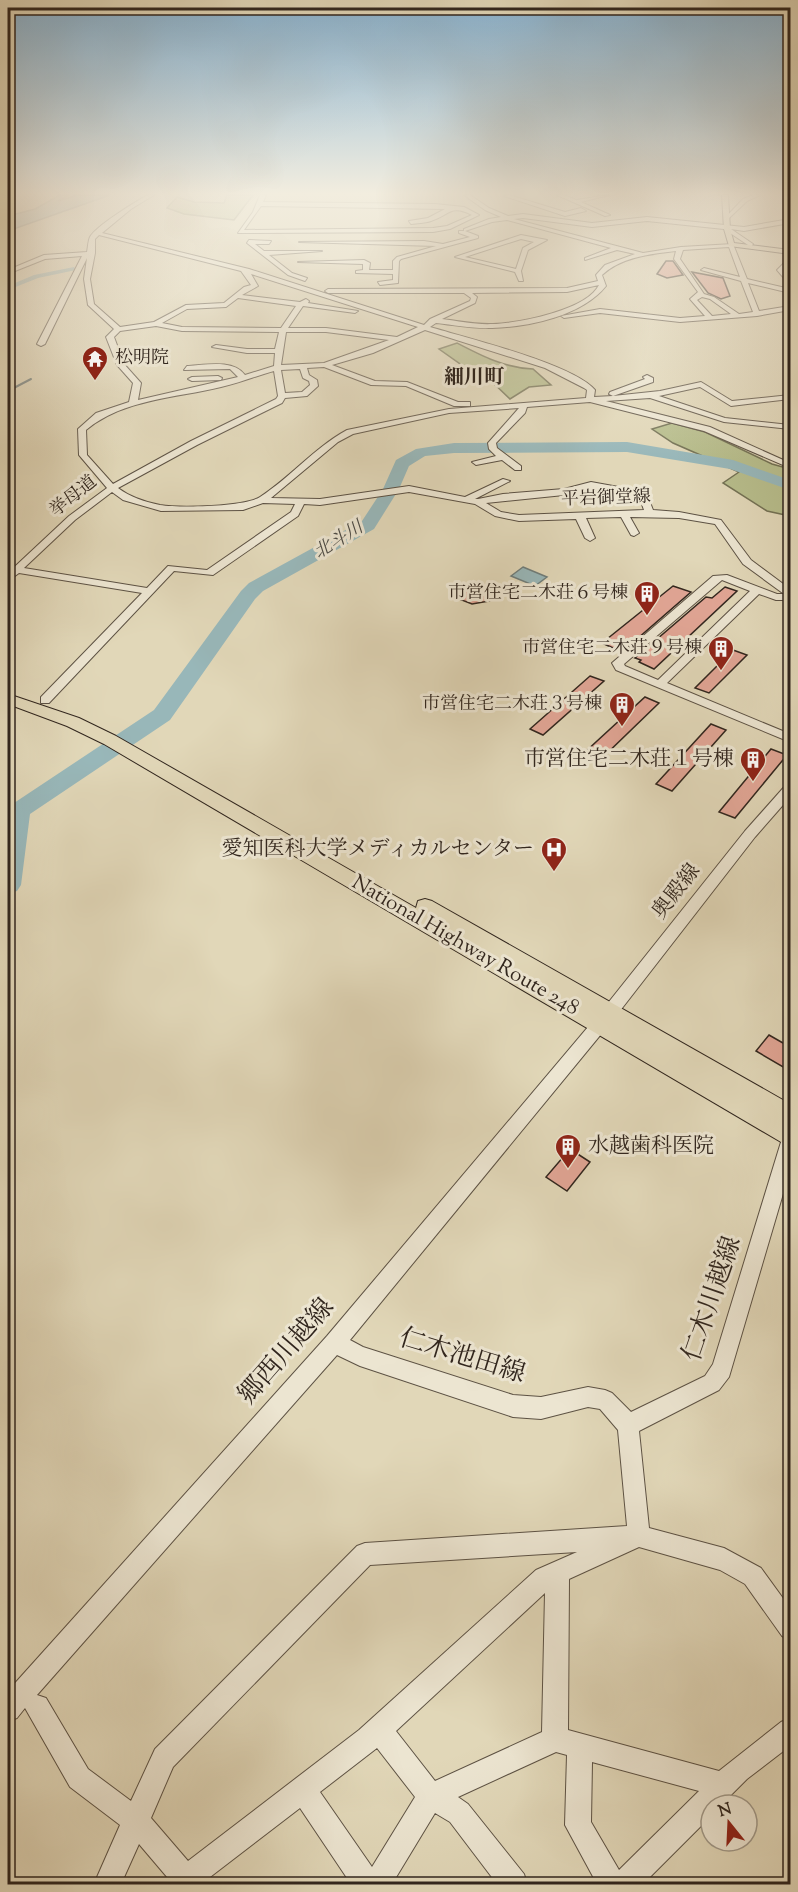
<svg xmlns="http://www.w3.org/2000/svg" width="798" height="1892" font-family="'Sorts Mill Goudy','Noto Serif JP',serif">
  <rect width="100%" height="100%" fill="#e1d7b8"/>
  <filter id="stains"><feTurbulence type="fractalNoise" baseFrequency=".00333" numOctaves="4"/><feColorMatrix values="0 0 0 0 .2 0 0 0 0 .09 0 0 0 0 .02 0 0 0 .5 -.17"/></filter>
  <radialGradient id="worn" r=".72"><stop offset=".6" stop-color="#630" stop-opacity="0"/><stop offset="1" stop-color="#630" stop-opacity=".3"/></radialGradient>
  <!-- green -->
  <path fill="#b7bd8c" stroke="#747255" stroke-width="1.5" d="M227,195H253L234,220L184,214L167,208L177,197L194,202L224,203Z
    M457,343C482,356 505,368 533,369L551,385L529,387L510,399L489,379L466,368L439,349Z
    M672,423L705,432L772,464L790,469V516L767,511L723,483L739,472L673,443L652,429Z"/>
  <!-- water -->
  <path fill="#98b7b9" stroke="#6f7d7b" stroke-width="1.5" d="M60,195H69L58,201L78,195H110L8,231V216L35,209Z
    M523,567L547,577L535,586L511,576Z"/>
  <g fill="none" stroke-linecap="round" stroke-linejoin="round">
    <!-- stream -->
    <path stroke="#6f7d7b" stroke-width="2" d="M8,391L31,379"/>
    <!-- canal -->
    <path fill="#98b7b9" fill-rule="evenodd" d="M74,267L76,270L38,278L8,290V286L34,275Z"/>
    <!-- river -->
    <path fill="#98b7b9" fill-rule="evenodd" d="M627,442L733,460L790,480V490L730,469L627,452L454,453L425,456L409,466L399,489L374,529L263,591L255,599L170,720L30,814L21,885L17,891L8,894V810L11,805L154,710L241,591L249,583L362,521L383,489L396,460L416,449L454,443Z"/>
  </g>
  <!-- building -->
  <path fill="#e2a696" stroke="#31261e" stroke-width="1.5" d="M666,261H673L683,275L667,278L657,274Z
    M692,272L723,278L730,296L721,299L708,293Z
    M480,584L492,589L499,596L489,601L472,604L459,599L456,595V591L464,585Z
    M673,586L691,592L622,652L602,643Z
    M725,587L737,591L654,669L639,662L641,660L635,658L706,597L712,598Z
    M733,650L747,655L709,693L695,688Z
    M590,676L604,681L543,735L530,729Z
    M645,697L659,703L600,760L584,753Z
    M711,724L726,730L672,791L656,784Z
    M771,749L787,755L735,818L719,812Z
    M769,1035L790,1047V1071L756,1051Z
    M570,1149L590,1162L567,1191L546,1177Z"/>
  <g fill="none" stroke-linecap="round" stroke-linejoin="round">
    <defs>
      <path id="minor" d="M148,195H154L131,209L102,233L249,269L424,325L430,319L470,301L471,298L464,293H328L325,291L328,289L567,288L598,281L596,275L605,265L635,254L617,250L585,260V258L611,248L507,220L492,222L465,231L478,236V238L401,259L399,261L398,283L380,285L378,282L393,280V274L356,273V271L363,270V264L298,262L364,260L370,263L369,270H393V261L397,257L436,246L299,242L424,241L443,244L470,237L459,233V231H464V229L489,219L501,217L485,210L464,195H470L489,208L508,216L523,214L592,223L647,217L744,227L790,219V223L744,231L731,229L753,244L751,247L724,229L647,221L592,227L523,218L514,219L643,253L681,247L733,244L747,279L790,289V293L748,283L759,311L790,306V310L757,316L680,322L600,313L564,318L561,316L600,309L680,318L705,316L690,299L698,292L674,259L676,251C651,254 621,257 602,275L606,286C582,316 529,327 492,328C473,329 455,325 436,323L430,327C467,338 573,364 595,390L594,397L613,396L609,394L610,392L645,379L643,377L647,375L653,378V382L613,396L660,391L701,382L732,401L790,395V399L731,406L700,387L659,396L725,418L790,425V429L724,422L650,398L606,401L710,427L790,463V468L704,431L590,402L527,407L525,413L496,443L497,448L521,466V470H515L502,460L476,465L472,462L496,456L489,449L488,443L519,408L449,413L353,434L338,442L271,498L320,499L409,486L465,497L503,479L510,481L475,499H478L503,494L564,489L591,482L646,492L653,510L679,512L721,520L751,560L790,589V600H776L759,594L667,683L790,734V742L616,670L612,663L713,576L727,575L777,594H784L743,564L715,524L679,518L630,517L639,533L634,536L631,535L621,517L586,518L595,538L590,541L585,538L576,519L519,521L495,516L475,504L409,492L320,505L304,504L298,516L213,575L174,571L49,703H41V697L142,593L19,573L8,581V573L69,516L107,488L79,455L78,429L96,413L129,402L133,383L117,365L106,337L114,329L88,305L84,279L87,258L45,344L41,346L37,344L82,256L45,259L10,273L8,274V270L44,255L87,252C88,248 88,241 90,237C96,226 135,202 148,195ZM99,235L241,271L251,285L244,287L224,303L186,305L154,322L120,327L94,304L90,279L95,253V239ZM729,247L740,277L704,268L701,270L741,281L753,312L739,314L714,297L704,294L680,259L683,250ZM251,274L418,327L397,337L326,328H288L303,306L355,313L358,311L308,303L309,301L306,299L300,302L242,295L258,286ZM599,285C587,310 520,323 493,324C476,325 459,321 442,319L475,303L477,297L472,293L567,292ZM702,297L710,299L731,314L712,316L697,300ZM238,298L296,306L281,328L182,327L162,323L187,309L226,307ZM156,326L182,331L279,332L275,349H247L216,345L212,347L247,353H275L274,366L245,375C233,359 206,365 187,366L184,370L230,369L238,377L138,400L141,383L124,364L114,337L120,331ZM425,330L545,368L584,388L587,390L586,398L449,409L347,430C314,448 291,477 260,497C245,507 179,508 160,505C145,502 130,497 118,488L197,445L282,403L285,398L307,396L318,386L317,380L309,375L307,368L324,367L371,385L406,386L454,406H470V402H458L407,382L375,381L332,365L373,353ZM286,332H326L389,340L324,363L281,365ZM300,369L303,378L309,381L310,385L302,392L285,393L281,370ZM274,371L278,396L276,399L191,441L113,484L87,455L86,430C123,399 176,398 221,387C239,383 256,376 274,371ZM591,488L639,496L644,510L519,515L501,512L486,503L564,495ZM112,492L123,500L161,511L243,510L263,503L295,504L291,512L207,570L168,566L147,588L24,568L75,520ZM722,580L750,591L658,680L625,666L624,664Z
        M260,195H266L263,202L435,204L464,207L479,215L450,229L433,232L238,233L253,212ZM261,206L445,209L428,218L409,221L411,224C417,223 425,223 431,221C450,215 450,204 472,215L447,226L433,228L244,230Z
        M509,195L565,212L581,208L586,211L565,216L504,196Z
        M557,195H564L576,200L609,195L581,202L610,215L605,216Z
        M753,195H760L747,201L728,219H724L743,199Z
        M521,235L547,240L528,250L521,271L523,281H519L515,272L455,257ZM521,239L534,242L523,248L516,269L465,257Z
        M249,240L271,241L269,244H255L264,251H322L269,255L292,273L307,278L305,281L288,275L247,243Z
        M790,257V262L783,270L790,279V285L777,270Z
        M218,376L222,378L221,380L192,381L188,379L192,377Z
        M790,785V797L755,837L616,1016L350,1340L363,1347L513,1395L541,1397L588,1387L605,1390L612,1393L631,1412L705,1376L713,1364L781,1142L784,1137L790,1135V1170L729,1377L719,1390L639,1431L649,1528L724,1548L761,1568L790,1608V1640L782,1636L745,1584L720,1570L639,1547L569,1579L568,1730L719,1771L781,1722L790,1718V1746L747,1779L721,1805H711V1816L643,1884H597L565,1825L567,1755L556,1752L458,1797L468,1804L524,1874L527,1884H497L450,1822L435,1813L392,1884H351L300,1808L201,1884H173L139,1844L121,1884H94L120,1825L70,1787L25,1708L17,1718L8,1721V1691L327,1336L604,1008L745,831L785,786ZM337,1355L360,1366L513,1417L541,1419L588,1407L600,1409L618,1430L627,1526L365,1543L357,1546L155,1749L131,1801L88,1769L46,1698L37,1695ZM577,1552L536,1570L359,1730L188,1861L151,1818L173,1767L370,1565ZM545,1593L542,1732L435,1781L396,1731ZM377,1748L415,1797L372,1867L320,1792ZM592,1762L699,1791L619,1870L591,1822Z"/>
      <path id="major" d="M722,195H728L730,229L734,243L790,250V254L729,246L724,229Z"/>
      <path id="highway" d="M8,694L79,718L116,736L416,908L418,901L425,899L432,901L790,1104V1145L781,1142L104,744L67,726L8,704Z"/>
    </defs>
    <!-- minor casing -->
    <use href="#minor" stroke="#5d5244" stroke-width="2"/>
    <!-- major casing -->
    <use href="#major" stroke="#31261e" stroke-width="2"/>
    <!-- highway casing -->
    <use href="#highway" stroke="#31261e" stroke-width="2"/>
    <!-- minor -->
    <use href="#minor" fill="#ece5d1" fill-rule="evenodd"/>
    <!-- major -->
    <use href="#major" fill="#e1d7b8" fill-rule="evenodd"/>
    <!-- highway -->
    <use href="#highway" fill="#e1d7b8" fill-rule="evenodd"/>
  </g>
  <!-- sky -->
  <linearGradient id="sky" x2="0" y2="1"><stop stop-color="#88b5d5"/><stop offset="0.42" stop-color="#f2eddf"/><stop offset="1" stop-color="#f2eddf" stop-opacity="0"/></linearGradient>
  <rect width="798" height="460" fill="url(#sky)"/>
  <!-- icons -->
  <defs>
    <symbol id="temple-pin" viewBox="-11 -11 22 30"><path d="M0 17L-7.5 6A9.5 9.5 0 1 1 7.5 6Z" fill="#8f2418" stroke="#ece5d1"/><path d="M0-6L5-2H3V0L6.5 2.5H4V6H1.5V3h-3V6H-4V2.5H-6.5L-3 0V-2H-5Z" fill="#fff"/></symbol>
    <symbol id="building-pin" viewBox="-11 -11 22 30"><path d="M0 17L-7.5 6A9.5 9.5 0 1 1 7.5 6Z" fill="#8f2418" stroke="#ece5d1"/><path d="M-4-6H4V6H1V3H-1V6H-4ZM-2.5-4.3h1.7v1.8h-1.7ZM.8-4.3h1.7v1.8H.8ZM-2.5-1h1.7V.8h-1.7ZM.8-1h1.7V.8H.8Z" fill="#fff"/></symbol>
    <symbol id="hospital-pin" viewBox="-11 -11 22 30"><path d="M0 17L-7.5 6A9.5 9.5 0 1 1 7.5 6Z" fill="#8f2418" stroke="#ece5d1"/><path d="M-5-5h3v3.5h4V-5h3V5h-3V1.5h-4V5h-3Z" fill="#fff"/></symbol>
  </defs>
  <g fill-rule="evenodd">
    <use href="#temple-pin" x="80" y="344" width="30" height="40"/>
    <use href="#building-pin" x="632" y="579" width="30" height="40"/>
    <use href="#building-pin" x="706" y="634" width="30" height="40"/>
    <use href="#building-pin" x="607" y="690" width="30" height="40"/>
    <use href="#building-pin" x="738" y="745" width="30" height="40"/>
    <use href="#hospital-pin" x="539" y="835" width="30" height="40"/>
    <use href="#building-pin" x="553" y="1132" width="30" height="40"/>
  </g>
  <g text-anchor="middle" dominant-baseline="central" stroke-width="6" stroke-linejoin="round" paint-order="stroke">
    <!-- far-poi labels -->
    <g font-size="18" fill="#31261e" stroke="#ece5d1" text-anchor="end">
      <text x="115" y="359" text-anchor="start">松明院</text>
      <text x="628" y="594">市営住宅二木荘６号棟</text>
      <text x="702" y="649">市営住宅二木荘９号棟</text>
      <text x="602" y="705">市営住宅二木荘３号棟</text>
    </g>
    <!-- far-street labels -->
    <g font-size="18" fill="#31261e" stroke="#ece5d1">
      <text transform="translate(74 497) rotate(-39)">挙母道</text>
      <text transform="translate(606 499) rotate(-2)">平岩御堂線</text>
    </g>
    <!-- far-water labels -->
    <g font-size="18" font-style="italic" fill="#4b4a45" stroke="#ece5d1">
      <text transform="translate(339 541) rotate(-32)">北斗川</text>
    </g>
    <!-- far-quarter labels -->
    <g font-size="20" font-weight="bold" fill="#31261e" stroke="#ece5d1">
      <text x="474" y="378">細川町</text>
    </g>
    <!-- poi labels -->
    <g font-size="21" fill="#31261e" stroke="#ece5d1" text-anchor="end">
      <text x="734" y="760">市営住宅二木荘１号棟</text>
      <text x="534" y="850">愛知医科大学メディカルセンター</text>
      <text x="588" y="1147" text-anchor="start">水越歯科医院</text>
    </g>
    <!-- street labels -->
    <g font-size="21" fill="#31261e" stroke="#ece5d1">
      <text transform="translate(677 892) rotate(-52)">奥殿線</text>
      <text transform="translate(465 946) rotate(30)">National Highway Route 248</text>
    </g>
    <!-- near-street labels -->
    <g font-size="26" fill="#31261e" stroke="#ece5d1">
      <text transform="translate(713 1299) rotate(-71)">仁木川越線</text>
      <text transform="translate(287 1352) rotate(-49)">郷西川越線</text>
      <text transform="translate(462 1357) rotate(17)">仁木池田線</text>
    </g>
  </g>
  <!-- margin -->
  <rect width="798" height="1892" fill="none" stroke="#e1d7b8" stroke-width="30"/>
  <rect x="9" y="9" width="780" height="1874" fill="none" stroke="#31261e" stroke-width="3"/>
  <rect x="15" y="15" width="768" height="1862" fill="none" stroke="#31261e" stroke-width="1.5"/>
  <!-- north arrow -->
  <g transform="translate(729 1823) rotate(342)"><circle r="28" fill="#ece5d1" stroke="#a19989" stroke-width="1.5"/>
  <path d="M0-4.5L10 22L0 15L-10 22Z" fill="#8f2418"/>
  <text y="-9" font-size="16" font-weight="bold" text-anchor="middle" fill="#31261e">N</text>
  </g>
  <rect width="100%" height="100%" filter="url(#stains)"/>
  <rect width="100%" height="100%" fill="url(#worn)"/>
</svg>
